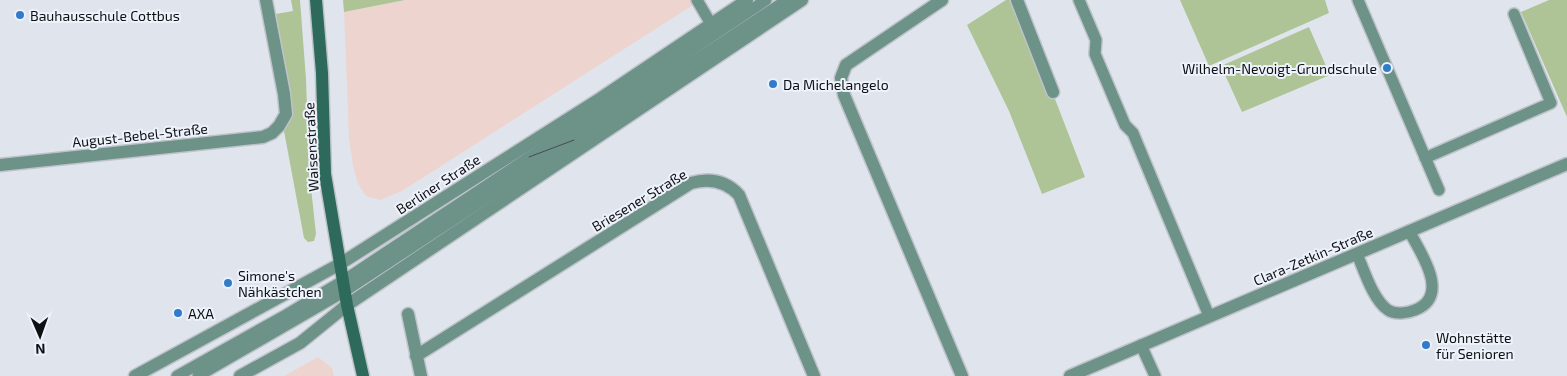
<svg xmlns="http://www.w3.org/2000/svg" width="1567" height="376" font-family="'Exo 2',sans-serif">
  <rect width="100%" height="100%" fill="#e0e5ed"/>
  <!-- commercial -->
  <path fill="#eed4cf" d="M405,0H701L402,191L380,200L366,196L358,184L353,166L349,138L344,12Z
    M318,357L332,368L334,376H284Z"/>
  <!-- green -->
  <path fill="#aec497" d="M291,0H300L306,79L309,169L316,234L314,241L308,242L304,238L284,131L292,114L291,95L276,14L293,11Z
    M343,0H405L344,12Z
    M1006,0H1017L1085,177L1042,194L1009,111L967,25Z
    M1180,0H1325L1329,13L1209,66Z
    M1549,0H1567V117L1521,12Z
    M1309,27L1330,75L1242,112L1221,66Z"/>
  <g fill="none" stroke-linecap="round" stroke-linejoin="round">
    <defs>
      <path id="lane" d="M697,0L711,24
        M1079,0L1096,40L1095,54L1125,125L1133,133L1209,316
        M1358,0L1439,190
        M1425,158L1551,103L1514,14
        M1357,254C1364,270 1373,300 1388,310C1395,315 1408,313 1415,310C1451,296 1421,253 1409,231
        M1141,345L1155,376
        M177,376L286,315L343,281L766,0
        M198,376L345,291L787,0"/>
      <path id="street" d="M942,0L846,65L841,78L844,95L962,376
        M1017,0L1053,92
        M0,165L263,137L272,133L279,126L286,114L284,94L266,0
        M408,314L421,376
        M416,356L691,183C709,178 726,181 739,195L814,376
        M135,376L340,264L601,98L747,0
        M240,376L300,343L347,305L802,0
        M1070,376L1567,164"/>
      <path id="secondary" d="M316,0L322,73L325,174L347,305L363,376"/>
    </defs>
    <!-- lane casing -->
    <use href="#lane" stroke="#bec3ca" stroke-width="14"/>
    <!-- street casing -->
    <use href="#street" stroke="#bec3ca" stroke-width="15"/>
    <!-- secondary casing -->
    <use href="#secondary" stroke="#bec3ca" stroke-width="15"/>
    <!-- lane -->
    <use href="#lane" stroke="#6d9287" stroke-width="11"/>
    <!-- street -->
    <use href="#street" stroke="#6d9287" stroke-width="12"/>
    <!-- secondary -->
    <use href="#secondary" stroke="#2e6a5b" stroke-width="12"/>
    <!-- tram -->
    <path stroke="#484b50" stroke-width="1" d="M529,157L574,140"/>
  </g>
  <!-- markers -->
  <g fill="#307bcb" stroke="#edf2fb" stroke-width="2">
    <circle cx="20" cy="15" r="5"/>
    <circle cx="1387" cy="68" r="5"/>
    <circle cx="773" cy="84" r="5"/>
    <circle cx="228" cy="283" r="5"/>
    <circle cx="178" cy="313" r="5"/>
    <circle cx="1426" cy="345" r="5"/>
  </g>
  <g text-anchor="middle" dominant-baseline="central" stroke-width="4" stroke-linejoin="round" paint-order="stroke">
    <!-- poi labels -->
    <g font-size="14" fill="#0e1013" stroke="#edf2fb" text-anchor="start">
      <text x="30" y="15">Bauhausschule Cottbus</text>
      <text x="1377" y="68" text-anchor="end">Wilhelm-Nevoigt-Grundschule</text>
      <text x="783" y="84">Da Michelangelo</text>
      <text x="238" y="275">Simone's<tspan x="238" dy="16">Nähkästchen</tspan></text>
      <text x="188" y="313">AXA</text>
      <text x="1436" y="337">Wohnstätte<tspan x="1436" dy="16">für Senioren</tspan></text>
    </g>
    <!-- street labels -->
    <g font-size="14" fill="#0e1013" stroke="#edf2fb">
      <text transform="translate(140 135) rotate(-6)">August-Bebel-Straße</text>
      <text transform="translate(311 147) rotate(-93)">Waisenstraße</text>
      <text transform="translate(438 184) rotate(-33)">Berliner Straße</text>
      <text transform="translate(639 200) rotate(-31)">Briesener Straße</text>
      <text transform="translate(1313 256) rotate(-23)">Clara-Zetkin-Straße</text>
    </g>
  </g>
  <!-- north arrow -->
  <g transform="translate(40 336) rotate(178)" stroke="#edf2fb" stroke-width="4" paint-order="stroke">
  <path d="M0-4L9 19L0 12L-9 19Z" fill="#0e1013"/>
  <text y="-8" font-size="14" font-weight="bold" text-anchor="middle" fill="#0e1013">N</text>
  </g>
</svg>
